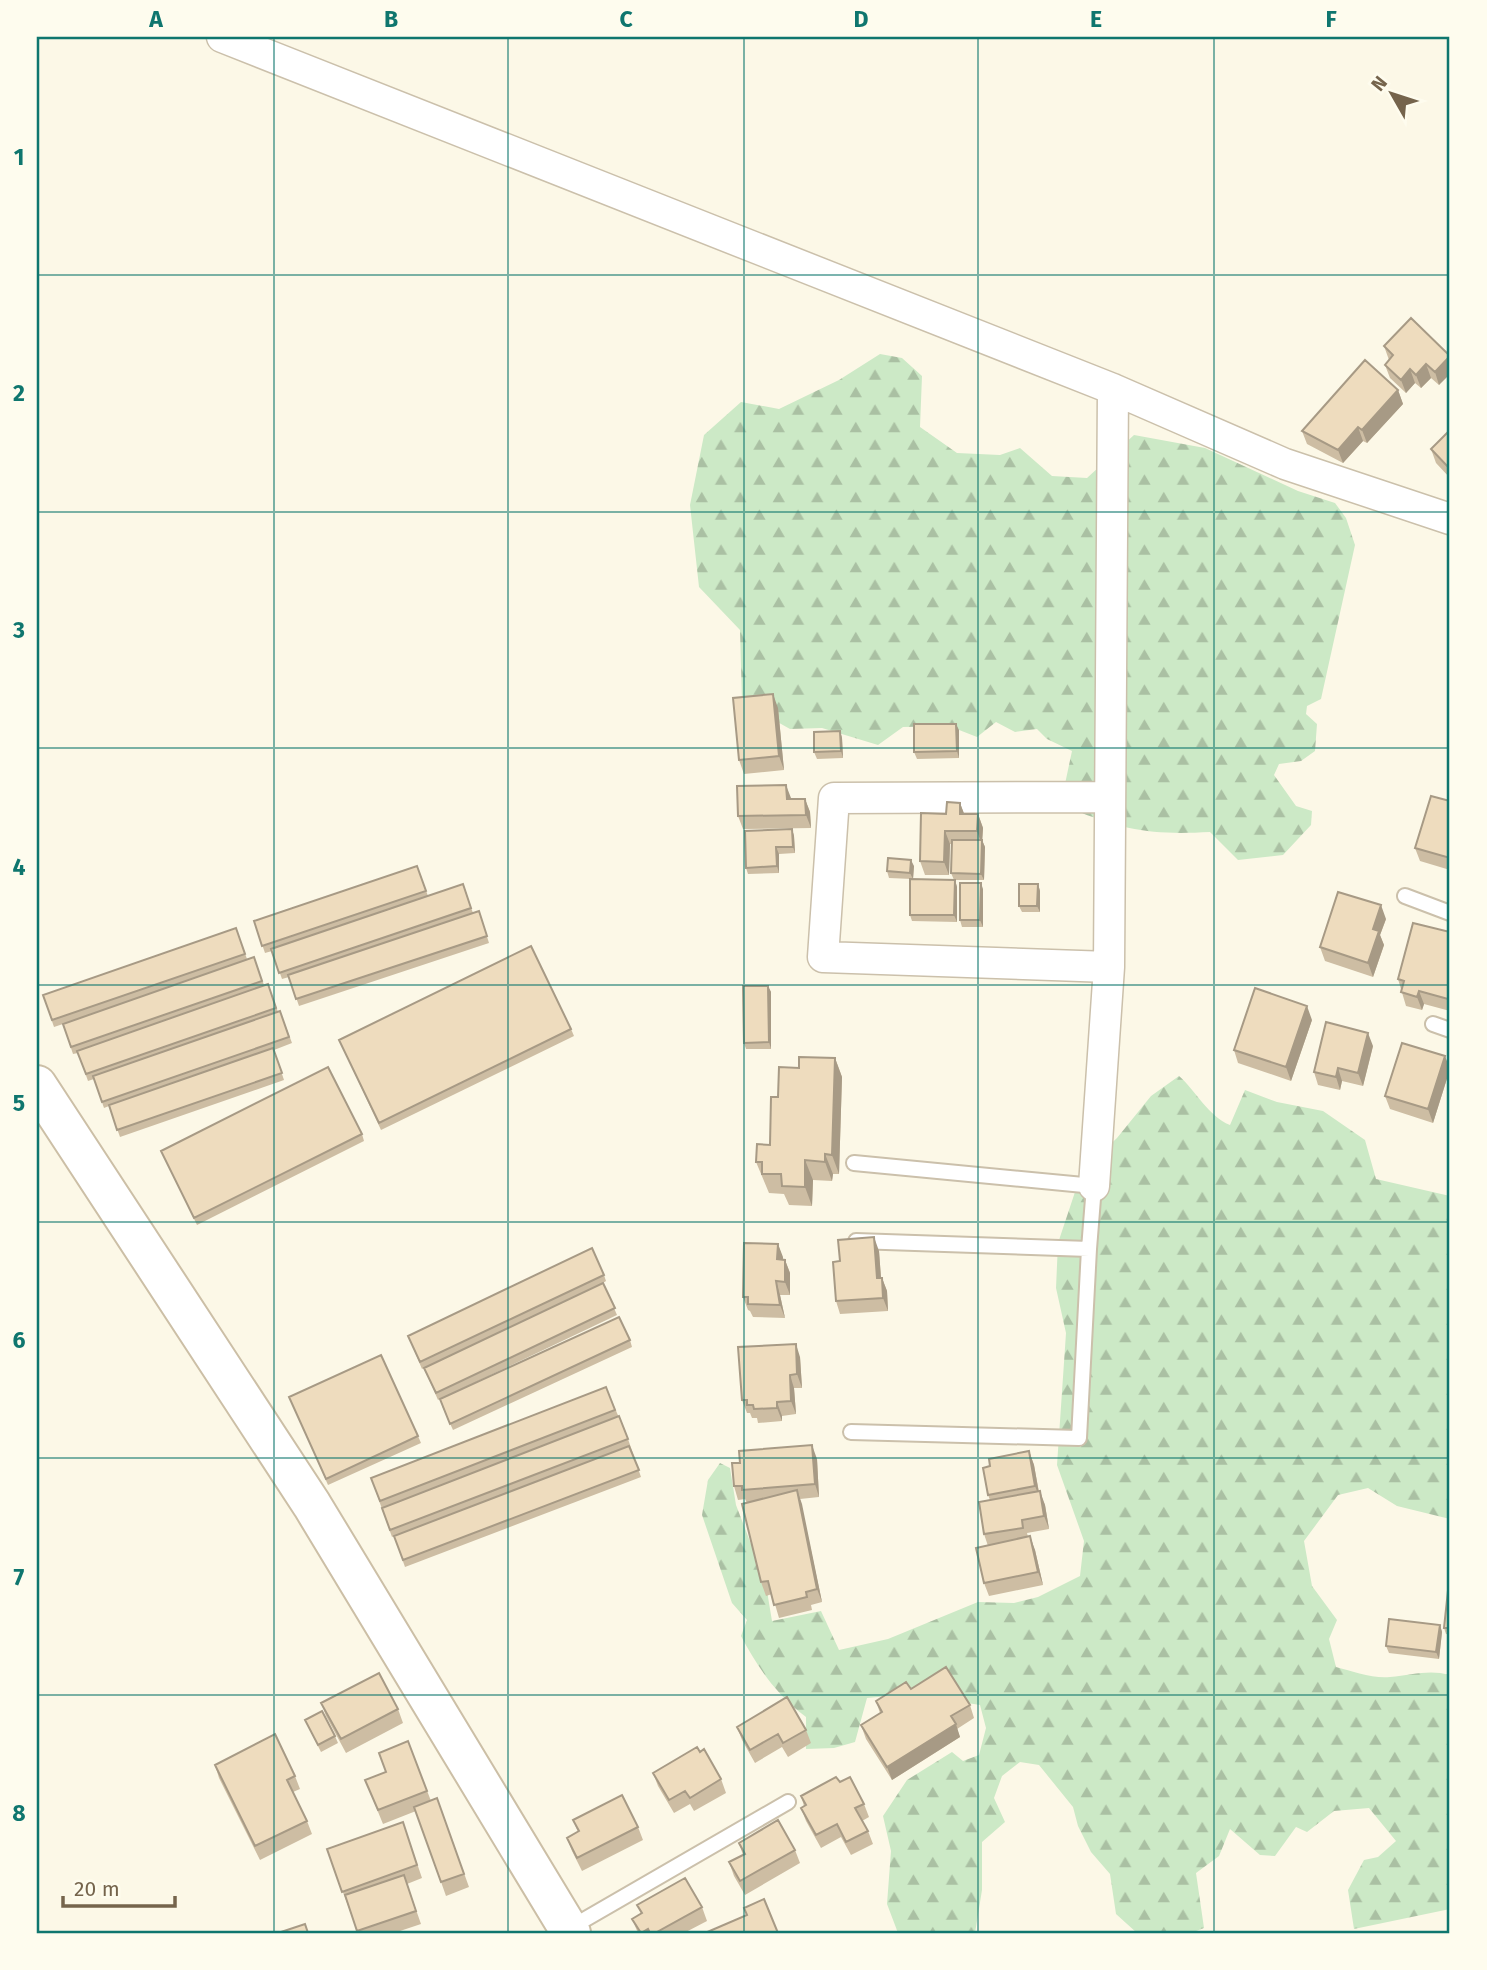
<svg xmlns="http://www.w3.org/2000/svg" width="1487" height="1970" font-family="'Fira Sans',sans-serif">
  <defs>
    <pattern id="forest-firs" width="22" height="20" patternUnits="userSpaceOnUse" patternTransform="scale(1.75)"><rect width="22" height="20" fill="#cce9c6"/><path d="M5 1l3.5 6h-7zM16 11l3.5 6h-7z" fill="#aac0a3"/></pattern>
  </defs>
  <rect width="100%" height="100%" fill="#fcf8e7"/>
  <!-- forest -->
  <path fill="url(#forest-firs)" d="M880,354L902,358L922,376L920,427L957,453L1000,455L1020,448L1052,476L1087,478L1134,435L1205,448L1298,491L1335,503L1346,518L1355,545L1321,699L1307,706L1306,714L1317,724L1315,751L1301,761L1279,764L1274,775L1296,806L1312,811L1311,825L1283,855L1238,860L1210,832C1154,835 1125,831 1072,809L1065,784L1072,751L1047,739L1037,729L1015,732L996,722L977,737L949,726L903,727L878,745L822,728L790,729L742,702L740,630L699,587L690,505L704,435L741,402L779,409L839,380Z
    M1179,1076C1197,1092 1208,1116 1230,1125L1245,1090L1277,1102L1323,1111L1365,1140L1376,1179L1450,1196V1519L1397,1506L1368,1488L1338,1495L1304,1541L1312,1586L1337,1620L1329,1639L1336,1667C1351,1671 1374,1679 1390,1677C1412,1675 1429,1669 1450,1675V1909L1354,1929L1348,1890L1364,1860L1378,1857L1396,1841L1369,1808L1334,1811L1307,1832L1296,1827L1275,1856L1260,1855L1230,1829L1219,1856L1196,1873L1204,1928L1191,1933H1137L1116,1914L1110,1874L1091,1852L1078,1826L1073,1807L1039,1765L1020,1762L1002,1776L994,1798L1005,1822L982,1842V1890L975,1933H898L887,1904L891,1851L883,1816L907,1780L952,1752L963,1761L979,1755L986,1728L980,1705L910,1694L867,1698L855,1742L834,1748L806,1749V1717C776,1694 758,1668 741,1636L747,1620L732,1603L702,1515L708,1480L720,1463L730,1468L736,1505L751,1544L768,1545V1597L772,1621L821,1611L839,1650L888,1639L978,1602L1014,1603L1038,1597L1080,1576L1084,1541L1057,1465L1066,1333L1056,1288L1058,1243L1082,1171L1117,1138L1151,1096Z"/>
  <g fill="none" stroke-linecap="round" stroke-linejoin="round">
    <defs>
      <path id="lane" d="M1405,896L1450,913
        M1433,1024L1450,1030
        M854,1163L1094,1186L1089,1249L856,1241
        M851,1432L1079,1438L1089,1249
        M570,1928L788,1802"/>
      <path id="street" d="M222,37L1113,389L1285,464L1450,519
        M1108,797L834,798L823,957L1109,967
        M1094,1186L1109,967L1113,389"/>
      <path id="secondary" d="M37,1085L312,1505L571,1933"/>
    </defs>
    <!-- lane casing -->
    <use href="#lane" stroke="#cbc0ab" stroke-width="18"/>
    <!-- street casing -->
    <use href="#street" stroke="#cbc0ab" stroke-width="33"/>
    <!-- secondary casing -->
    <use href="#secondary" stroke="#ccbfa6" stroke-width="42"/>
    <!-- lane -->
    <use href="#lane" stroke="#fff" stroke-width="14"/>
    <!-- street -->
    <use href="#street" stroke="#fff" stroke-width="30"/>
    <!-- secondary -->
    <use href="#secondary" stroke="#fff" stroke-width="38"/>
  </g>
  <!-- wall -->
  <path fill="#cdbda3" d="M1384,346L1450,356L1439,385L1431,378L1421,388L1415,383L1406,393L1390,378L1385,365L1389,360Z
    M1398,390L1403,404L1367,443L1363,441L1343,463L1307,444L1302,431Z
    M1450,430V478L1436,463L1431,449Z
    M778,708L784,770L744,774L739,760Z
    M959,730V758L917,759L914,752Z
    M840,731L842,738L843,758L817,759L814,752Z
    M791,799H805L810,812L811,828L743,829L738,816Z
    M1450,801V870L1420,861L1415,848Z
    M960,803L964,814H978L983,828L982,840L985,847L984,880H955L957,887V922L912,921L910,915L912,879L889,878L887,871L914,866L913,879L954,880L951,873L952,844H950L949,875H925L920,861L946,814Z
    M792,829L794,836L795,853L779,854V873L748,874L746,868Z
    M417,866L428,896L463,884L473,913L479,911L489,943L299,1006L289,977L282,979L272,951L265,953L254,921Z
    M1038,884L1040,891V912H1022L1019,906Z
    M983,889V927H962L960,920Z
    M1386,919L1380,935L1384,945L1373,977L1325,961L1320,947Z
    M236,928L247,959L254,957L264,985L268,984L278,1012L280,1011L292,1043L274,1050L284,1080L120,1137L109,1106L104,1108L94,1079L88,1081L78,1053L73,1054L63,1024L54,1027L43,995Z
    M1450,932V1011L1424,1004L1422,1010L1406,1006L1398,979Z
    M768,986L771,992V1049H746L744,1043Z
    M1312,1020L1291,1081L1238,1063L1234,1050Z
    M571,1029L574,1036L381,1130L339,1040Z
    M1373,1046L1363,1086L1342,1081L1340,1090L1318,1085L1314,1072Z
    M835,1058L842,1077L839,1174H833L832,1181L813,1180L812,1206L789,1205L784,1194L769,1193L756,1162L770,1145L778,1097L799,1068Z
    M1450,1069L1433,1123L1390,1109L1385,1096Z
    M362,1134L364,1141L197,1225L161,1151Z
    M778,1244L783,1260H785L790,1273V1295H780L785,1318L753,1317L750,1311L748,1310L743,1297Z
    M879,1251L881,1278H882L887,1291L888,1311L840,1314L836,1301L840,1261Z
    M604,1275L606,1281L603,1283L617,1315L438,1400L424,1368L570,1298L422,1369L408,1336Z
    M630,1340L632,1347L453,1430L442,1406Z
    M800,1357L802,1388H794L796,1414L782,1416V1421L758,1423L757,1418H752L750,1413H747L742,1400Z
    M606,1387L628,1439L641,1477L405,1567L394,1536L405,1532L392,1537L371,1478Z
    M289,1397L418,1436L421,1443L328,1485Z
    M1029,1451L1034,1465L1039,1492L1045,1505L1049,1529L1027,1533L1028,1537L1035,1550L1043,1585L989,1596L984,1583L988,1546L984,1534L990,1500L988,1495L990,1466Z
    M817,1459L819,1497L800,1499L822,1602L811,1605L812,1610L779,1618L772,1594L766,1596L761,1582L747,1503L745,1499L738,1500L734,1486Z
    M1450,1581V1635L1446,1634L1444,1628Z
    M1440,1625L1442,1632L1439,1659L1389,1653L1386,1646Z
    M911,1689L970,1705L974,1718L957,1729L960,1737L892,1780L866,1739L861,1725L880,1713L876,1701Z
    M321,1703L398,1709L403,1723L346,1753L326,1716Z
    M305,1720L335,1736L338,1743L321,1752Z
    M737,1727L806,1730L811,1743L788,1757L782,1747L755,1763L742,1740Z
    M408,1741L431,1801L437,1798L469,1887L446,1896L416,1811L383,1824L365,1780L386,1772Z
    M215,1765L295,1776L300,1789L293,1792L307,1821L312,1834L260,1860L219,1778Z
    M653,1773L721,1779L726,1793L694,1811L690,1804L674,1813L658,1786Z
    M840,1782L864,1804L869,1817L862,1821L868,1831L873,1844L851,1855L841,1837L821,1848L806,1821L801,1808L804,1806L801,1796Z
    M573,1820L638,1827L643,1840L582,1871L572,1851L567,1838L578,1832Z
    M403,1822L422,1878L407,1884L421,1924L394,1933H358L327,1849Z
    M739,1843L795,1850L800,1863L745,1895L734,1876L729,1862L743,1855Z
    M637,1905L702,1907L707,1921L684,1933H638L632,1919L641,1914Z"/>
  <!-- shaded-wall -->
  <path fill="#a79a85" d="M1450,356V374L1439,385L1435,372Z
    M1426,364L1431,378L1421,388L1416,375Z
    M1410,369L1415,383L1406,393L1401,380Z
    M1398,390L1403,404L1367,443L1362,430Z
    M1358,427L1363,441L1343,463L1338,450Z
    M773,694L778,708L784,770L779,756Z
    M956,724L959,730V758L957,751Z
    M840,731L842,738L843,758L841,751Z
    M786,785L791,798L792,813L787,799Z
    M805,799L810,812L811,828L806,815Z
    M960,803L965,816L960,814Z
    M978,814L983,828L982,845L977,831Z
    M792,829L794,836L795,853L793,847Z
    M945,831L950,844L949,875L944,862Z
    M982,840L985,847L984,880L981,874Z
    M776,847L779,854V873L777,866Z
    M911,860L914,866L913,879L910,873Z
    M955,880L957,887V922L954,915Z
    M981,883L983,889V927L980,920Z
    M1038,884L1040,891V912L1037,906Z
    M1381,905L1386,919L1380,935L1384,945L1373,977L1368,963L1373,929Z
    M768,986L771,992V1049L769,1042Z
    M1419,991L1424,1004L1422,1010L1417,997Z
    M1307,1006L1312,1020L1291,1081L1286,1067Z
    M1368,1033L1373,1046L1363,1086L1358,1073Z
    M1445,1056L1450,1069L1433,1123L1428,1109Z
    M835,1058L842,1077L839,1174L832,1155Z
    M1338,1068L1342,1081L1340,1090L1336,1077Z
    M825,1154L833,1174L832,1181L825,1162Z
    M805,1160L813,1180L812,1206L805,1187Z
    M874,1237L879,1251L882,1291L877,1278Z
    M778,1244L783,1257L782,1273L777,1259Z
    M785,1260L790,1273V1295L785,1282Z
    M882,1278L887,1291L888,1311L883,1298Z
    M776,1281L780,1295L785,1318L780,1305Z
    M796,1344L800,1357L802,1388L797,1374Z
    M790,1375L794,1388L796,1414L791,1401Z
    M777,1402L782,1416V1421L777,1408Z
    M812,1445L817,1459L819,1497L815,1484Z
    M1029,1451L1034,1465L1040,1499L1035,1486Z
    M797,1490L802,1504L822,1602L817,1589Z
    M1040,1491L1045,1505L1049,1529L1044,1516Z
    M1030,1536L1035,1550L1043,1585L1038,1572Z
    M1440,1625L1442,1632L1439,1659L1436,1652Z
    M956,1724L960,1737L892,1780L887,1767Z"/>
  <!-- building -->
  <path fill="#eedcbe" stroke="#a79a85" stroke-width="2" d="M1411,318L1450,356L1435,372L1426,364L1416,375L1410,369L1401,380L1385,365L1393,355L1384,346Z
    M1365,360L1398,390L1362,430L1358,427L1338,450L1302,431Z
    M1450,430V469L1431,449Z
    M773,694L779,756L739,760L733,698Z
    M914,724H956L957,751L914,752Z
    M840,731L841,751L814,752V732Z
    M786,785L787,799H805L806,815L738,816L737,786Z
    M1431,796L1450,801V858L1415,848Z
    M947,802L960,803V814H978L977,831H945L944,862L920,861L921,813L946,814Z
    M792,829L793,847H776L777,866L746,868L745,831Z
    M952,840H982L981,874L951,873Z
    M888,858L911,860L910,873L887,871Z
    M417,866L426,891L262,946L254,921Z
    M910,879L955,880L954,915H910Z
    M960,883H981L980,920H960Z
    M463,884L471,908L279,973L271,949Z
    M1019,884H1038L1037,906H1019Z
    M1338,892L1381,905L1373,929L1379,931L1368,963L1320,947Z
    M479,911L487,936L296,999L288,975Z
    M1413,923L1450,932V990L1448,999L1419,991L1417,997L1401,992L1404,981L1398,979Z
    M236,928L245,954L52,1020L43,995Z
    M531,946L571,1029L379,1123L339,1040Z
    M254,957L262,981L71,1047L63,1024Z
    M268,984L276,1008L86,1074L77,1051Z
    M743,986H768L769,1042L744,1043Z
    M1255,988L1307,1006L1286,1067L1234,1050Z
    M280,1011L289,1037L102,1102L93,1076Z
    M1326,1022L1368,1033L1358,1073L1338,1068L1336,1077L1314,1072Z
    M1402,1043L1445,1056L1428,1109L1385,1096Z
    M273,1048L282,1073L117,1130L109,1105Z
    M799,1057L835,1058L832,1155L825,1154V1162L805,1160V1187L782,1186L781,1174H762V1162H756L757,1144L770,1145L771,1097H778L779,1067L799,1068Z
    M328,1067L362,1134L194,1218L161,1151Z
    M874,1237L877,1278H882L883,1298L836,1301L833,1262L840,1261L838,1240Z
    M744,1243L778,1244L777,1259L785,1260V1282L776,1281L780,1305L748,1304V1297H743Z
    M592,1248L604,1275L420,1362L408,1336Z
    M603,1283L615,1308L436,1393L424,1368Z
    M619,1317L630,1340L450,1424L440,1399Z
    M796,1344L797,1374L790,1375L791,1401L777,1402V1408L754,1409L753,1405H747V1400H742L738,1347Z
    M381,1355L418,1436L326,1479L289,1397Z
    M606,1387L615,1410L380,1501L371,1478Z
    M619,1416L628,1439L390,1530L382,1508Z
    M812,1445L815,1484L742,1490V1486H734L732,1463H740L739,1451Z
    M629,1446L639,1470L403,1560L394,1536Z
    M1029,1451L1035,1486L988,1495L983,1468L990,1466L989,1459Z
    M797,1490L817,1589L806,1592L807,1597L774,1605L768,1581L761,1582L742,1504Z
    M1040,1491L1044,1516L1022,1520L1023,1528L984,1534L979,1502Z
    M1030,1536L1038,1572L984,1583L976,1548Z
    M1449,1581H1450V1628H1444Z
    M1389,1619L1440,1625L1436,1652L1386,1646Z
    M946,1667L970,1705L951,1716L956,1724L887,1767L861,1725L882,1712L876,1701L906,1682L911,1689Z
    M379,1673L398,1709L341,1739L321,1703Z
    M787,1697L806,1730L783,1743L778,1734L750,1750L737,1727Z
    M322,1711L335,1736L318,1745L305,1720Z
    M275,1734L295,1776L287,1780L307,1821L255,1846L215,1765Z
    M408,1741L427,1791L378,1810L365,1780L386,1772L379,1753Z
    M697,1747L700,1752L704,1749L721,1779L690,1798L685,1791L669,1800L653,1773Z
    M836,1777L840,1782L850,1777L864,1804L855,1808L868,1831L846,1842L837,1824L816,1835L801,1808L806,1805L801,1796Z
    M622,1795L638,1827L577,1858L567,1838L579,1831L573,1820Z
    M437,1798L464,1874L441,1882L414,1807Z
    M778,1820L795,1850L740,1881L729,1862L745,1854L739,1843Z
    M403,1822L417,1865L342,1892L327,1849Z
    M404,1875L416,1911L357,1931L345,1895Z
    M685,1878L702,1907L655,1933H650L648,1929L641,1933L632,1919L642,1913L637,1905Z
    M764,1899L778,1933H705L747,1915L744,1908Z
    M305,1924L308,1933H278Z"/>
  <!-- grid -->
  <path fill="none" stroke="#0f766e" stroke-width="2" stroke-opacity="0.55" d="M274,37V1933M508,37V1933M744,37V1933M978,37V1933M1214,37V1933M37,275H1450M37,512H1450M37,748H1450M37,985H1450M37,1222H1450M37,1458H1450M37,1695H1450"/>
  <!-- border -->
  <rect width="1487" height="1970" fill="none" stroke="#fefcee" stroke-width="77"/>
  <!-- north arrow -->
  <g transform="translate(1392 94) rotate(309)" stroke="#fefcee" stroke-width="5" paint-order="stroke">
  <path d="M0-5L12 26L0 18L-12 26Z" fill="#75644c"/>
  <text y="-10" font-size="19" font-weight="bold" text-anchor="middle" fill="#75644c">N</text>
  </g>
  <!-- scale -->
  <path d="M63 1896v10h112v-10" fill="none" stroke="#75644c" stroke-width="3.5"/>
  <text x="74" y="1896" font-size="21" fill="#75644c" stroke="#fefcee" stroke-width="5" paint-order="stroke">20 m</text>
  <rect x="38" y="38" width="1410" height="1894" fill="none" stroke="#0f766e" stroke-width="2.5"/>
  <g font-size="23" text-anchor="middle" font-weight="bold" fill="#0f766e">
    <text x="156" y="27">A</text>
    <text x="391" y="27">B</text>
    <text x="626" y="27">C</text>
    <text x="861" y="27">D</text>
    <text x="1096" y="27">E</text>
    <text x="1331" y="27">F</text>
    <text x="19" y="165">1</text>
    <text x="19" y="401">2</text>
    <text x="19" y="638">3</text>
    <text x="19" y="875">4</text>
    <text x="19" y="1111">5</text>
    <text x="19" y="1348">6</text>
    <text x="19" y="1585">7</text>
    <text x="19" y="1821">8</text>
  </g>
</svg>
